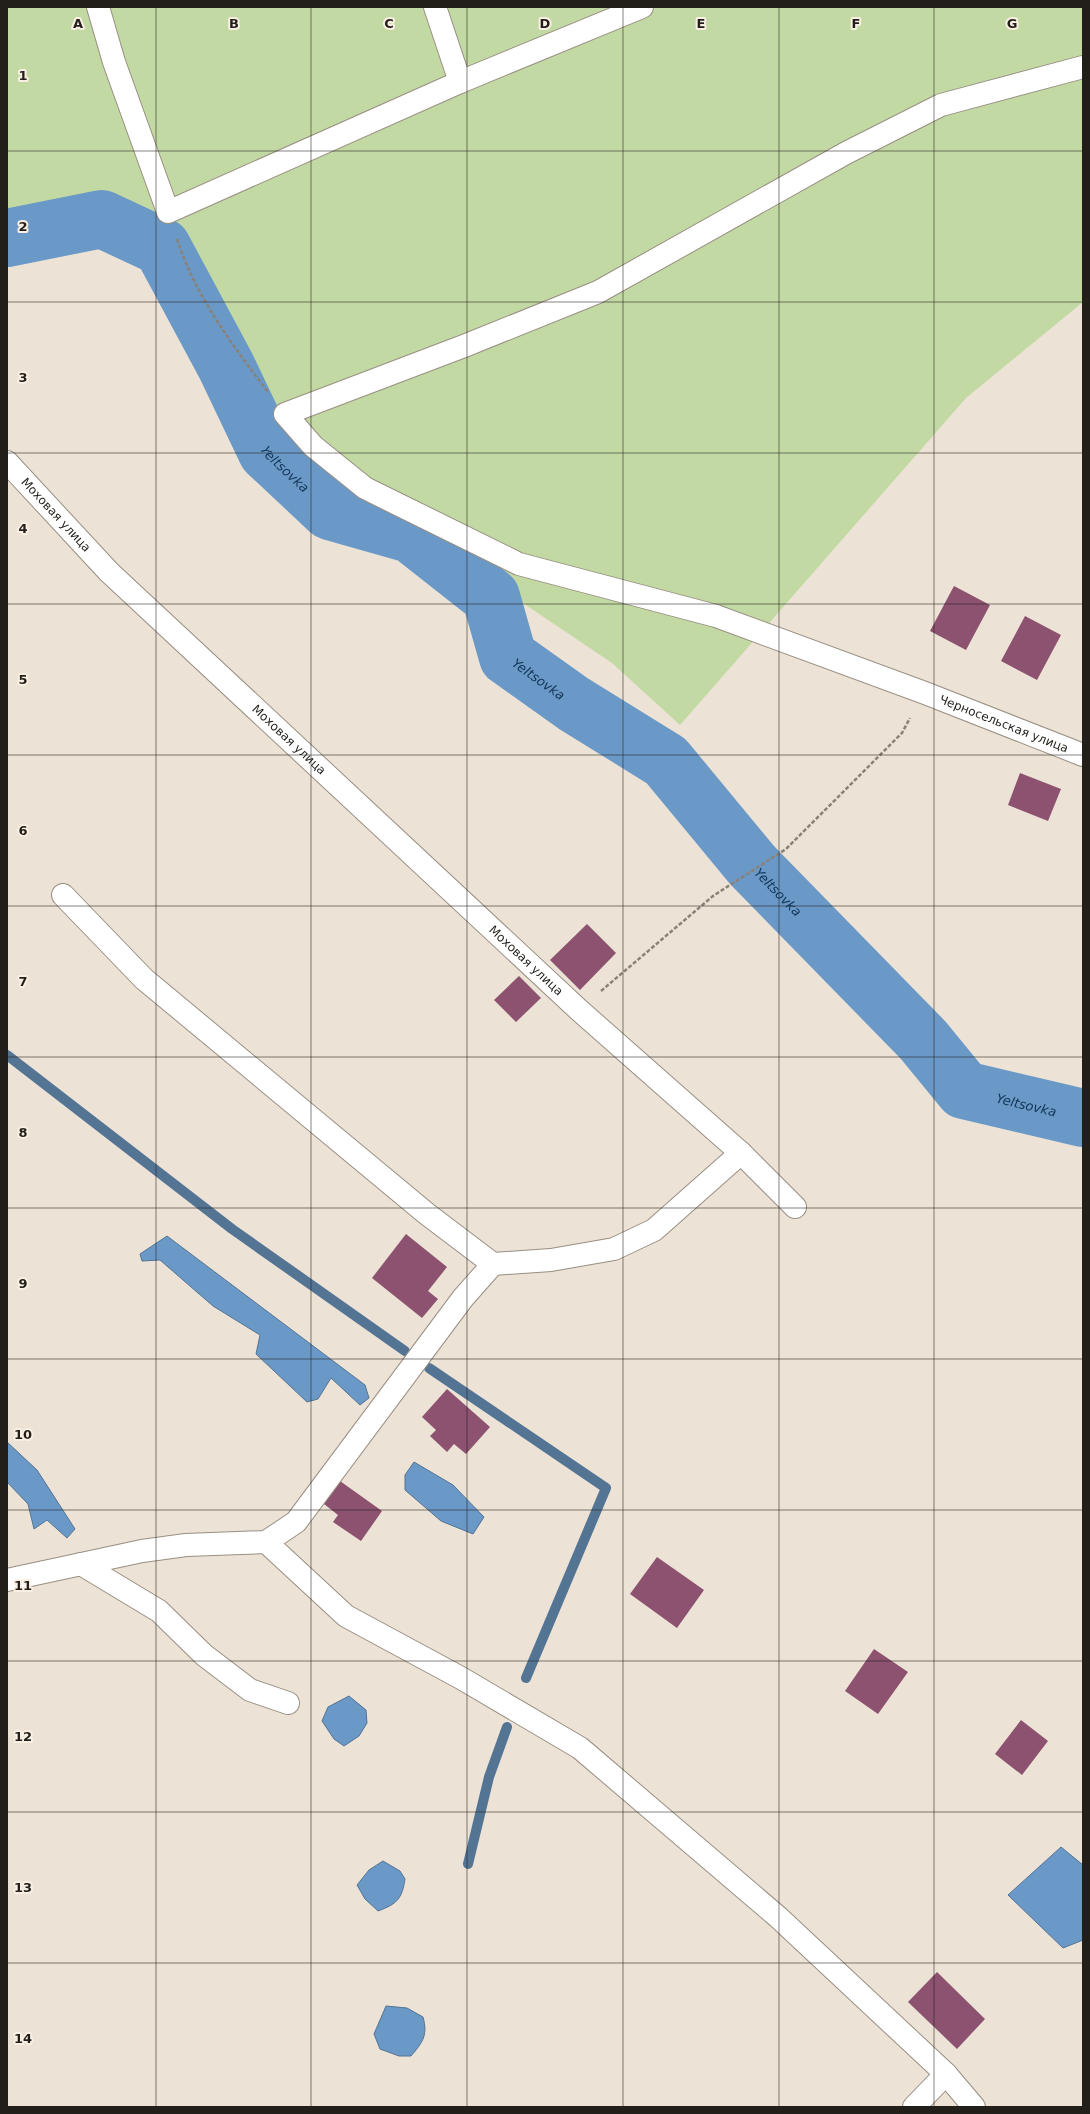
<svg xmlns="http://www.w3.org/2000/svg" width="1090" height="2114" font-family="'DejaVu Sans',sans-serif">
  <rect width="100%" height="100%" fill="#ece2d5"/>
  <!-- green -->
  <path fill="#c3d9a4" d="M7,7H1083V302L966,398L680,725L612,663L480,574L270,410L178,234L96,195L7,214Z"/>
  <!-- water -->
  <path fill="#6a99c8" stroke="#547494" d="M167,1236L365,1385L369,1398L360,1405L331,1378L318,1399L307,1402L256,1354L260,1335L213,1306L160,1260L142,1261L140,1254Z
    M7,1442L37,1470L75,1529L67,1538L47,1520L34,1529L28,1504L7,1482Z
    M414,1462L453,1485L484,1517L473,1534L441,1521L405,1490V1475Z
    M349,1696L366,1710L367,1723L359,1736L344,1746L334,1739L322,1721L328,1707Z
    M1061,1847L1083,1865V1940L1063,1948L1008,1895Z
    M383,1861L400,1871L405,1879C402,1899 397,1904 378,1911L365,1899L357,1885L369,1870Z
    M386,2006L407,2008L423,2017C428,2035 423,2042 411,2056H399L380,2049L374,2034Z"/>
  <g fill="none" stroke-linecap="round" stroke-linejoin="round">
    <!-- stream -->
    <path stroke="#547494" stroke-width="10" d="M7,1055L232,1229L405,1351
      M429,1368L606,1488L526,1678
      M468,1864L489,1777L507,1727"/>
    <!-- river -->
    <path stroke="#6a99c8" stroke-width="58" id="s1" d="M7,238L102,219L162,247L226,366L267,452L330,511L411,534L491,597L508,657L574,704L666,761L752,865L923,1040L964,1090L1083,1118"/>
  </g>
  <!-- building -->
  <path fill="#8c5270" d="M954,586L990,605L966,650L930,631Z
    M1025,616L1061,635L1037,680L1001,661Z
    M1020,773L1061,789L1048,821L1008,805Z
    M587,924L616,953L580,990L550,960Z
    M519,976L541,998L516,1022L494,1000Z
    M406,1234L447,1267L428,1291L438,1299L422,1318L372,1278Z
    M447,1389L490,1427L466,1454L454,1444L447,1452L430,1436L436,1430L422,1417Z
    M340,1481L382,1511L361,1541L333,1522L338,1515L324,1504Z
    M657,1557L704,1590L677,1628L630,1594Z
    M874,1649L908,1672L878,1714L845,1691Z
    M1021,1720L1048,1741L1022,1775L995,1754Z
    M937,1972L985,2019L957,2049L908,2002Z"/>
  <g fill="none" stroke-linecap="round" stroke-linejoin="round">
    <defs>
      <g id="minor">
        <path d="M98,7L114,62L168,212L460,82L642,7"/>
        <path d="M435,7L460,82"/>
        <path id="s2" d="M1083,67L941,105L846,153L598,292L464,346L285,414L313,446L365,488L519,564L716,616L925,693L1083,755"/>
        <path id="s3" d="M7,462L109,572L579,1010L741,1153L795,1207"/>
        <path d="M63,895L144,979L427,1214L493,1264L551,1260L614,1249L654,1230L741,1153"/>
        <path d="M266,1542L346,1616L461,1678L580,1748L778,1917L946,2074L974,2107"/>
        <path d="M81,1564L159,1611L204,1655L250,1690L288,1703"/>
        <path d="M7,1580L142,1551L186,1545L266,1542L296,1522L463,1298L493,1264"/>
        <path d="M914,2107L946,2074"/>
      </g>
    </defs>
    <!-- minor casing -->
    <use href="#minor" stroke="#988f83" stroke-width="24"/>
    <!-- path -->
    <path stroke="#888279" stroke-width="2.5" stroke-dasharray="4 2" stroke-linecap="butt" d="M177,239C195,295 232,345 268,392
      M601,991L713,896L786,849L902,733L910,718"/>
    <!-- minor -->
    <use href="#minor" stroke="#fff" stroke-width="22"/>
  </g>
  <!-- grid -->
  <path fill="none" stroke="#221f1a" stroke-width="1" stroke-opacity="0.55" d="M156,7V2107M311,7V2107M467,7V2107M623,7V2107M779,7V2107M934,7V2107M7,151H1083M7,302H1083M7,453H1083M7,604H1083M7,755H1083M7,906H1083M7,1057H1083M7,1208H1083M7,1359H1083M7,1510H1083M7,1661H1083M7,1812H1083M7,1963H1083"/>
  <g text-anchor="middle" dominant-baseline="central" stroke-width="4" stroke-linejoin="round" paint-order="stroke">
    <!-- street labels -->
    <g font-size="12" fill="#221f1a" stroke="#f9efe2">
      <text stroke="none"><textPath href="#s3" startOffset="72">Моховая улица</textPath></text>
      <text stroke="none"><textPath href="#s2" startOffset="1666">Черносельская улица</textPath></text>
      <text stroke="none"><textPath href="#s3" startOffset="396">Моховая улица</textPath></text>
      <text stroke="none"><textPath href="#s3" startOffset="720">Моховая улица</textPath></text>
    </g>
    <!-- water labels -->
    <g font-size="13" font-style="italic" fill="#123556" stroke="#f9efe2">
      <text stroke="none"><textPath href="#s1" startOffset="418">Yeltsovka</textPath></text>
      <text stroke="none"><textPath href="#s1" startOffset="766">Yeltsovka</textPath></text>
      <text stroke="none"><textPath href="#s1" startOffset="1090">Yeltsovka</textPath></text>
      <text stroke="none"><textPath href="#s1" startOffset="1426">Yeltsovka</textPath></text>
    </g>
  </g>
  <g font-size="13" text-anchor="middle" font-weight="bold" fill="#221f1a" stroke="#f9efe2" stroke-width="4" stroke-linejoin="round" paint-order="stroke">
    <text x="78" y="28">A</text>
    <text x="234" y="28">B</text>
    <text x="389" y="28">C</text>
    <text x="545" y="28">D</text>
    <text x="701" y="28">E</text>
    <text x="856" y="28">F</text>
    <text x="1012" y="28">G</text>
    <text x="23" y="80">1</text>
    <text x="23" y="231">2</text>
    <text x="23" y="382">3</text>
    <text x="23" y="533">4</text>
    <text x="23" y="684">5</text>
    <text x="23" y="835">6</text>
    <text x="23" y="986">7</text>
    <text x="23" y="1137">8</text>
    <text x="23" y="1288">9</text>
    <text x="23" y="1439">10</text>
    <text x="23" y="1590">11</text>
    <text x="23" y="1741">12</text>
    <text x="23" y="1892">13</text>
    <text x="23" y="2043">14</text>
  </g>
  <!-- border -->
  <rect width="1090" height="2114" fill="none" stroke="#221f1a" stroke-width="16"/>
</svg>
